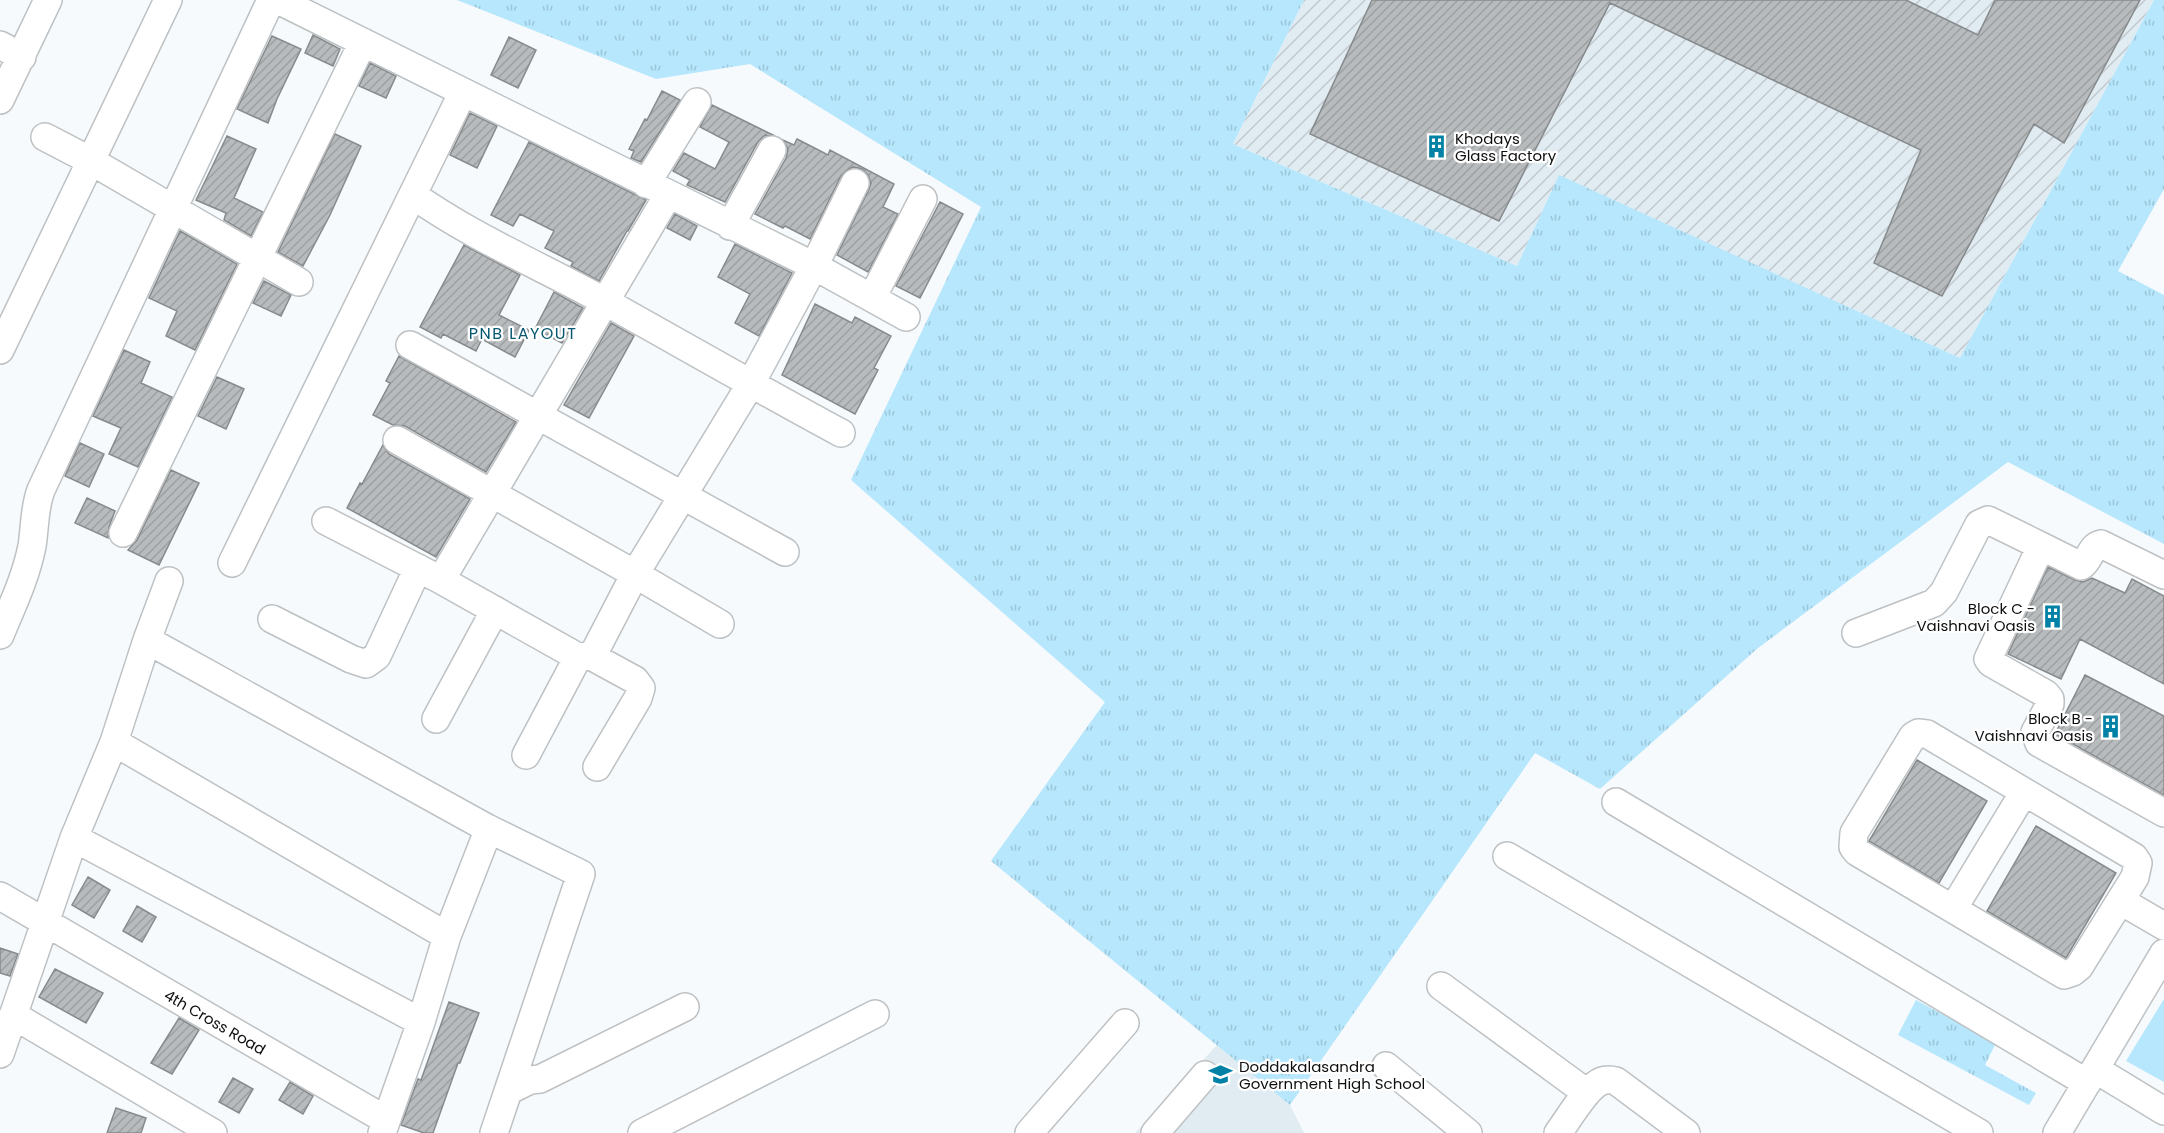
<svg xmlns="http://www.w3.org/2000/svg" width="2164" height="1133" font-family="Poppins,sans-serif">
  <defs>
    <pattern id="industrial-furrows" width="10" height="10" patternUnits="userSpaceOnUse" patternTransform="scale(1.5)"><rect width="10" height="10" fill="#e1ecf2"/><path d="M-1 1l2-2M0 10L10 0M9 11l2-2" fill="none" stroke="#c0c9ce"/></pattern>
    <pattern id="grass-tufts" width="24" height="20" patternUnits="userSpaceOnUse" patternTransform="scale(1.5)"><rect width="24" height="20" fill="#b6e7fd"/><path d="M3 7l-1-3M5 7V3M7 7l1-3M15 17l-1-3M17 17v-4M19 17l1-3" fill="none" stroke="#9bc5d8"/></pattern>
    <pattern id="building-hatch" width="6" height="6" patternUnits="userSpaceOnUse" patternTransform="scale(1.5)"><rect width="6" height="6" fill="#b8bbbd"/><path d="M-1 1l2-2M0 6l6-6M5 7l2-2" fill="none" stroke="#9da0a1"/></pattern>
  </defs>
  <rect width="100%" height="100%" fill="#f6fafc"/>
  <!-- built -->
  <path fill="#e1ecf2" d="M1217,1045L1290,1105L1304,1133H1135Z"/>
  <!-- industrial -->
  <path fill="url(#industrial-furrows)" d="M1304,0H2154L1960,358L1559,176L1517,266L1233,144Z"/>
  <!-- grass -->
  <path fill="url(#grass-tufts)" d="M457,0H1304L1233,144L1517,266L1559,175L1960,358L2154,0H2164V189L2118,271L2164,295V544L2008,462L1758,648L1600,789L1535,753L1290,1105L991,861L1105,702L851,480L981,207L750,64L656,79Z
    M1916,1000L1996,1043L1985,1065L2036,1093L2029,1105L1898,1035Z"/>
  <!-- park -->
  <path fill="#b6e7fd" d="M2164,999V1082L2126,1061Z"/>
  <!-- building -->
  <path fill="url(#building-hatch)" stroke="#878a8c" stroke-width="1.5" d="M1372,0H1906L1978,35L1995,0H2140L2064,143L2034,124L1942,296L1874,263L1921,150L1610,3L1499,221L1310,134Z
    M313,35L340,49L333,66L305,53Z
    M272,36L301,49L277,99L268,123L237,109Z
    M509,37L536,50L518,88L491,75Z
    M370,63L396,76L386,98L359,86Z
    M662,91L680,100L641,162L631,158L634,151L629,149L645,119L647,120Z
    M712,105L773,135L764,136L758,142L725,202L687,185L690,180L673,171L684,153L715,169L729,142L700,127Z
    M470,113L497,126L477,168L450,155Z
    M335,134L361,146L330,215L303,266L278,252Z
    M227,136L256,149L234,198L263,212L251,236L224,220L226,213L196,200Z
    M797,139L828,155L830,150L894,184L883,207L898,214L868,272L837,255L869,189L871,183L868,175L862,169L853,167L847,170L841,176L810,239L785,226L783,228L755,214L786,158L788,149L783,140L794,145Z
    M529,142L646,200L628,231H627L599,281L571,266L573,262L545,248L554,231L520,214L513,226L491,215Z
    M940,202L963,214L920,298L896,286Z
    M675,214L697,226L690,240L667,228Z
    M180,231L237,264L195,350L166,336L177,311L149,298Z
    M735,244L792,273L759,336L735,323L750,294L718,277Z
    M464,245L520,275L499,315L529,330L515,357L482,339L476,351L443,334L441,338L420,327Z
    M264,281L291,295L281,316L253,303Z
    M554,292L583,308L562,343L535,329Z
    M815,304L852,323L855,317L891,336L874,368L878,370L855,414L782,375Z
    M611,323L634,336L589,418L564,405Z
    M124,350L150,362L141,383L172,397L138,467L109,454L121,428L93,416Z
    M399,356L516,422L486,472L405,426L393,425L373,415L390,383L386,381Z
    M217,377L244,389L226,429L198,416Z
    M80,443L104,454L89,487L65,476Z
    M383,445L389,454L470,499L436,557L347,508L360,483L362,484Z
    M171,470L199,483L159,565L128,550L137,540Z
    M87,498L115,511L109,527L108,538L75,523Z
    M2048,567L2075,580L2083,582L2092,578L2125,593L2132,579L2164,596V684L2080,639L2061,679L2008,654Z
    M2085,675L2164,716V795L2055,734Z
    M1917,760L1987,801L1939,883L1869,841Z
    M2036,826L2116,873L2066,958L1987,911Z
    M88,877L110,890L94,918L72,905Z
    M137,906L156,917L142,942L123,931Z
    M0,948L18,954L10,976L0,973Z
    M55,969L103,993L86,1023L39,997Z
    M449,1002L479,1013L460,1063H458L433,1133H424L401,1125L418,1079L421,1080Z
    M179,1018L199,1030L172,1074L151,1063Z
    M233,1078L253,1089L239,1113L219,1102Z
    M290,1082L313,1096L303,1114L279,1100Z
    M116,1108L146,1118L141,1133H107Z"/>
  <g fill="none" stroke-linecap="round" stroke-linejoin="round">
    <defs>
      <path id="minor" d="M278,0L814,266L906,317
        M0,45L22,57
        M0,100L48,0
        M45,137L91,161L299,282
        M646,184L697,102
        M413,195C472,237 541,266 604,301C683,345 761,390 841,433
        M730,226L772,150
        M872,298L923,199
        M410,345L785,552
        M0,350L168,0
        M397,440L635,574L720,624
        M326,521L441,580L578,657L591,656L595,651L635,574L750,385L814,266L855,183
        M123,533L363,42
        M232,563L463,92
        M2164,575L2101,544C2090,546 2090,561 2081,566L2041,546L1988,659L1991,663L2046,694L2050,699V704L2035,732L2039,743L2164,813
        M441,580L668,195
        M272,619L351,659L366,664L377,656L418,568
        M1856,633L1934,603L1944,592L1979,524L1988,520L2041,546
        M0,635C12,606 26,577 32,546C35,528 34,508 41,490L271,0
        M147,640L487,828L581,874L494,1133
        M591,656L635,680L641,688L638,698L597,767
        M436,719L495,610
        M1918,733L1927,734L2134,857L2138,863L2135,877L2079,967L2073,972L2064,975L2059,972L1857,852L1853,847L1854,833L1913,736Z
        M114,742L447,936
        M526,755L578,657
        M1616,802L2087,1083
        M74,838L421,1022
        M1507,856L1979,1133
        M0,896L386,1120
        M2121,901L2164,926
        M1953,909L2024,792
        M1441,986L1587,1093
        M13,1015L213,1133
        M0,1054L74,838L114,742L147,640L169,581
        M1386,1066L1468,1133
        M2095,1069L2164,1111
        M510,1090L530,1080L540,1079L685,1007
        M382,1133L421,1022L447,936L488,831L487,828
        M642,1133L875,1014
        M1029,1133L1125,1023
        M1155,1133L1205,1075
        M1558,1133C1568,1120 1587,1086 1602,1081C1607,1079 1612,1080 1616,1081L1686,1133
        M2057,1133L2164,953"/>
    </defs>
    <!-- minor casing -->
    <use href="#minor" stroke="#bec1c3" stroke-width="30"/>
    <!-- minor -->
    <use href="#minor" stroke="#fff" stroke-width="27"/>
  </g>
  <!-- icons -->
  <defs>
    <symbol id="building-bare" viewBox="-9 -9 18 18"><path d="M-4-6H4V6H1V3H-1V6H-4ZM-2.5-4.3h1.7v1.8h-1.7ZM.8-4.3h1.7v1.8H.8ZM-2.5-1h1.7V.8h-1.7ZM.8-1h1.7V.8H.8Z" fill="#0081a5" stroke="#fff" stroke-width="2.5" paint-order="stroke"/></symbol>
    <symbol id="school-bare" viewBox="-9 -9 18 18"><path d="M0-5L7-2L0 1L-7-2ZM-4 1L0 2.5L4 1V4Q0 6-4 4Z" fill="#0081a5" stroke="#fff" stroke-width="2.5" paint-order="stroke"/></symbol>
  </defs>
  <g fill-rule="evenodd">
    <use href="#building-bare" x="1420" y="130" width="33" height="33"/>
    <use href="#building-bare" x="2036" y="600" width="33" height="33"/>
    <use href="#building-bare" x="2094" y="710" width="33" height="33"/>
    <use href="#school-bare" x="1204" y="1058" width="33" height="33"/>
  </g>
  <g text-anchor="middle" dominant-baseline="central" stroke-width="4.5" stroke-linejoin="round" paint-order="stroke">
    <!-- poi labels -->
    <g font-size="15" fill="#0d0e0f" stroke="#fff" text-anchor="start">
      <text x="1455" y="138">Khodays<tspan x="1455" dy="17">Glass Factory</tspan></text>
      <text x="2035" y="608" text-anchor="end">Block C -<tspan x="2035" dy="17">Vaishnavi Oasis</tspan></text>
      <text x="2093" y="718" text-anchor="end">Block B -<tspan x="2093" dy="17">Vaishnavi Oasis</tspan></text>
      <text x="1239" y="1066">Doddakalasandra<tspan x="1239" dy="17">Government High School</tspan></text>
    </g>
    <!-- street labels -->
    <g font-size="15" fill="#0d0e0f" stroke="#fff">
      <text transform="translate(215 1022) rotate(30)">4th Cross Road</text>
    </g>
    <!-- neighbourhood labels -->
    <g font-size="16" letter-spacing="1.5" fill="#055770" stroke="#fff">
      <text x="523" y="333">PNB LAYOUT</text>
    </g>
  </g>
</svg>
